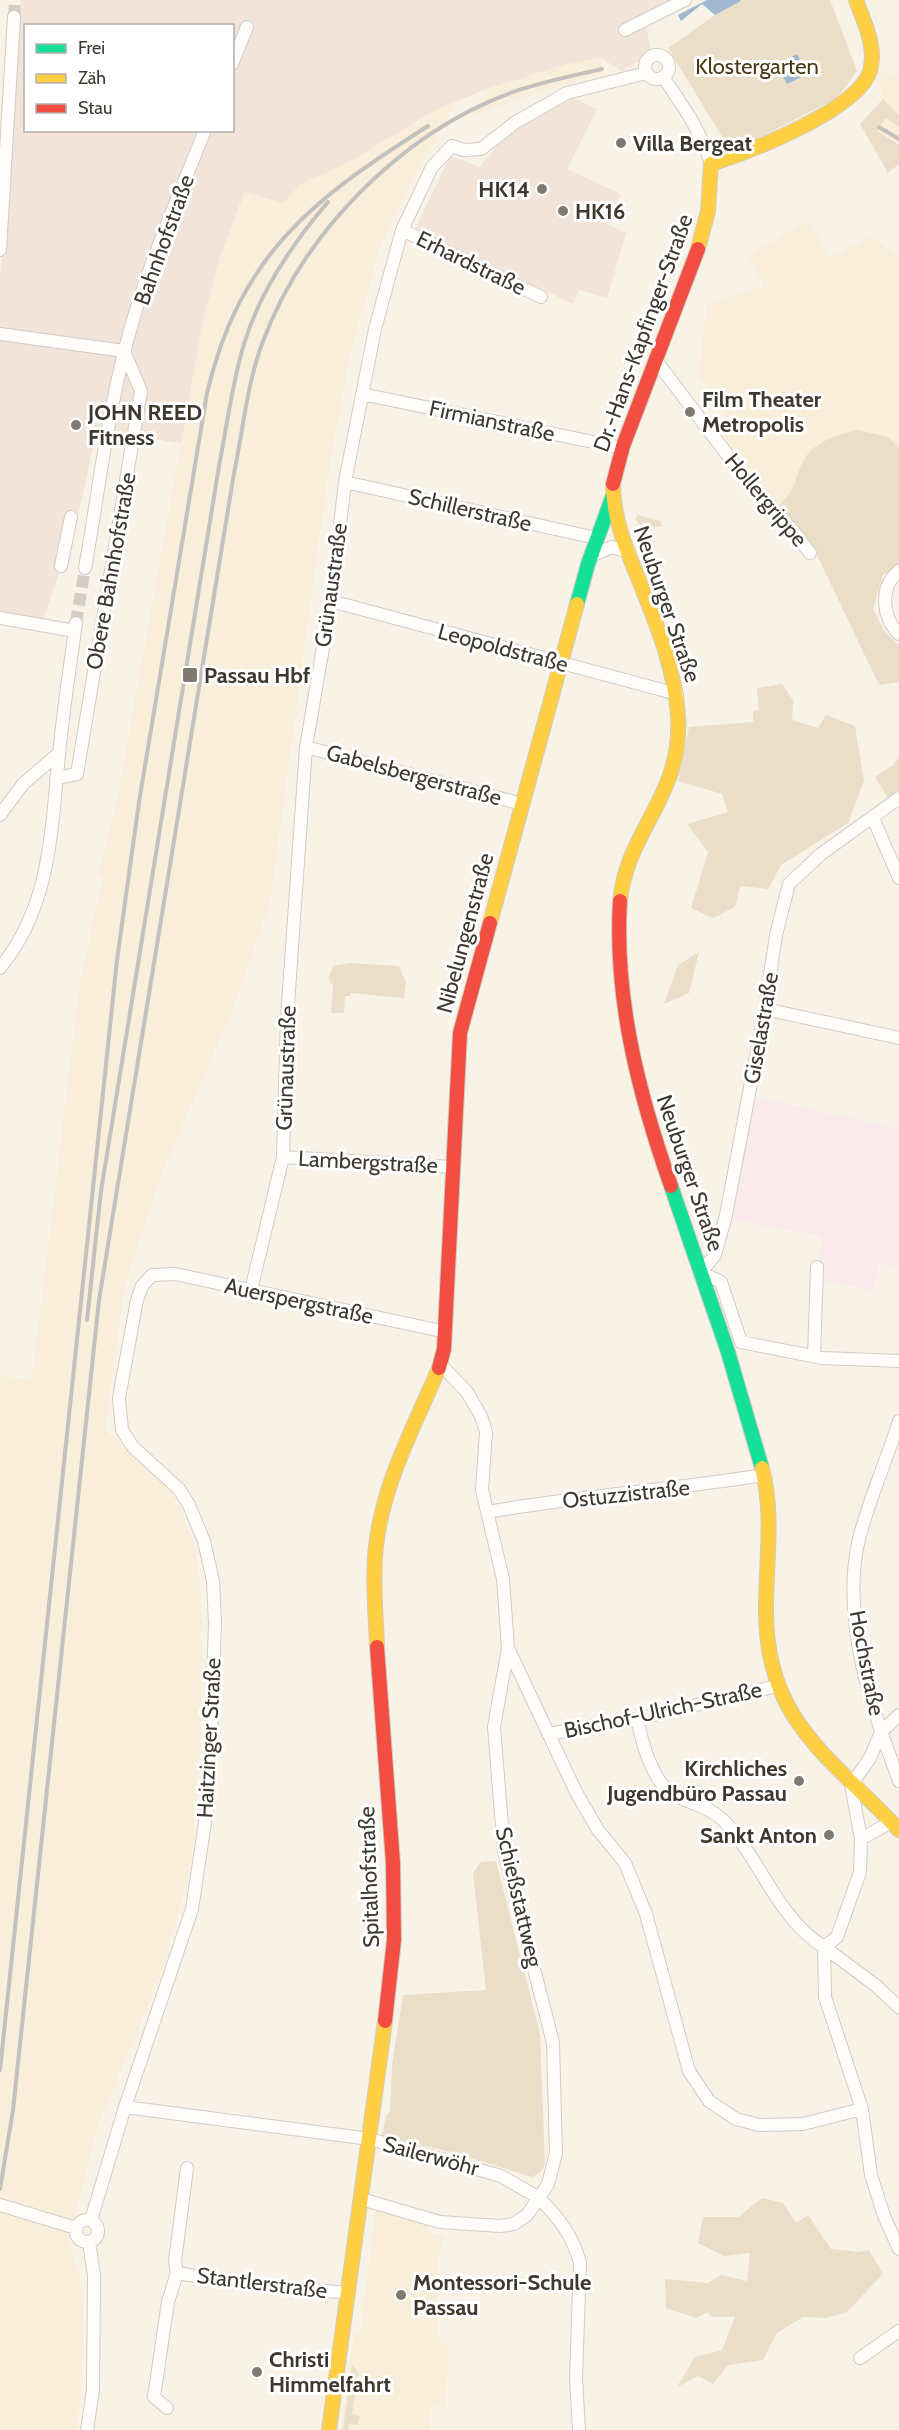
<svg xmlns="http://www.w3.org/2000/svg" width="899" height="2430" font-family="Cabin,sans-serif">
  <rect width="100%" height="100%" fill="#f8f2e7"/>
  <!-- commercial -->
  <path fill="#f3e4d9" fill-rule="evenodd" d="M21,0H683L645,20L651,54L622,71L601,58L564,65L487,89L439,108L354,159L300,185L283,204H240L220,258L202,326L182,444L97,428L77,521L43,620L0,611V277L11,159ZM26,26H232V130H26Z
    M568,96L597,109L567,169L621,194L607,224L626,233L607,298L579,290L573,304L415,229L450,156L480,167L506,134Z"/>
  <!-- built -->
  <path fill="#f8eeda" d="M601,58L603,73L515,100L471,117L485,90L564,65Z
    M876,71L899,77V115L883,99Z
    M457,101L399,204L378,253L348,363L327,480L270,901L234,1006L162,1172L125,1283L105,1430L175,1494L196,1551L202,1607V1652L200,1754L191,1864L163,1969L98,2125L68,2240L83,2289V2356L80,2406L76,2430H0V1376L32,1380L80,984L103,876L99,875L117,801L202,326L220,258L245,192L283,203L300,185L354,159L439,108Z
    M885,118L899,126V145L877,131Z
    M809,221L830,258L871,236L899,258V448L888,437L805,458L794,490L780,505L746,468L716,429L729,417L699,376L707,305L764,286L748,255Z
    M376,2209L428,2223L427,2233L445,2235L437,2258L438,2339L448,2348L446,2408L431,2406L429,2430H341L354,2333L360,2334Z"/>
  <!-- medical -->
  <path fill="#faeaec" d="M749,1096L899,1129V1267L880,1263L873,1290L817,1279L822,1236L724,1218Z"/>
  <!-- green -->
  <path fill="#eadec8" d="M743,0H830L857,71L837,98L753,141L740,145L724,140L668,48L715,15Z
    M883,99L899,115V126L885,118L877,131L899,145V164L888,173L860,124Z
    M857,430L888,437L899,448V565L883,575L873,609L884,631L899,645V682L879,685L815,551L780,505C798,486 794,479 804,460C814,441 838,435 857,430Z
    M638,515L661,521L662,526L642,528L635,519Z
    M782,684L793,700L792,720L818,728L826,715L855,726L864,781L848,823L781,865L768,889L740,886L735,907L713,918L691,908L708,852L687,824L728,812L722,794L678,781L689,727L753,722V711L759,710L757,688Z
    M899,756V789L888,798L875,777L893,765Z
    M699,952L689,993L664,1004L678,965Z
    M349,963L399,966L406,983L404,998L350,993V996H345L344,1013H331L333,986L328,978L333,966Z
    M496,1861L540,2034L545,2165L541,2172L532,2177L462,2155L382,2135L386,2116L390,2111L392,2065L403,1995L486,1990L473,1873L481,1862Z
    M762,2198L783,2203L796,2223L808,2215L831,2249L859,2252L869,2250L883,2274L847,2312L827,2318L803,2317L777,2333L763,2360L728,2365L713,2384L698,2376L677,2387L695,2357L722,2350L735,2317H712L708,2312L696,2318L666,2308L665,2279L708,2283L721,2275L747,2281L750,2253L724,2256L698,2243L703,2217H738Z
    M352,2365L358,2373L352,2414L360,2416L358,2425L349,2424L348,2430H343Z"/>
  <!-- water -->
  <path fill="#9fb8ce" d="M707,0H741V1L715,15L702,4L681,21L678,15Z
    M797,54L807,74L787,84L777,65Z"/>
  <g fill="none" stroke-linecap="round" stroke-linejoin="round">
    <!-- street-tunnel -->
    <path stroke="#d3cdc3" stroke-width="12" stroke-dasharray="12 6" stroke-linecap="butt" d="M14,17L15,0
      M76,623L85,568"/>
    <defs>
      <path id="street" d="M625,30L685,0
        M645 67a12 12 0 1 1 24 0a12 12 0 1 1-24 0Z
        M232,64L247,27
        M663,77C683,106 701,131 711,164
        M402,230L541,297
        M0,250L14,17
        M0,334L124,351
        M657,362L748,482L791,528L810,553
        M362,394L622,448
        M345,482L596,538
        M591,556L612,547L629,552
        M61,566L71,517
        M85,568C98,496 106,424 124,353C143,276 176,203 205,130
        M899,571C879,587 882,617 899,634
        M331,601L677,694
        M0,618L75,631
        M306,747L522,804
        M56,778L77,774L141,391L124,351
        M899,798L821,854L789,884L776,935L765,1009L726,1215L715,1255L701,1272L721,1282L741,1342L822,1358L899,1361
        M0,815L23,784L59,753
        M873,818L899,878
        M0,968C51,906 51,831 59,755C63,711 70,666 76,623
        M765,1009L899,1038
        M283,1157L452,1167
        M251,1290L283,1157L287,1019L306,747L331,601L345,482L375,329L402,230L432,167L452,146L464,150L481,149L516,122L567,93L646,73
        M814,1356L817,1267
        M441,1365L467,1392L481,1416L486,1432L482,1490L503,1579L508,1648L494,1727L504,1851L553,2043L556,2153L548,2184L539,2198C559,2218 573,2236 580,2263L576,2378L579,2430
        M899,1421C886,1463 866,1505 857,1548C843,1627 872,1708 899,1781
        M487,1512C579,1496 672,1490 764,1475
        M508,1648L576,1792L598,1830L625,1863L646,1914L689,2071L709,2101L736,2119L759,2125L803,2124L862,2109
        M899,1715L881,1732L870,1758L851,1785L861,1839L860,1872L837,1937L824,1947L874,1984L899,2007
        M637,1719C642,1741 647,1761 659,1780C675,1804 704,1801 724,1821C761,1860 777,1918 824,1947L825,1997L862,2109L871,2175L884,2216L899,2249
        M548,1734L637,1719L777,1686
        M861,1839L891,1822
        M125,2107L370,2139L501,2176L539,2198L527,2215L514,2224L500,2226L440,2222L361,2199
        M0,2205L76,2228
        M76 2231a11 11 0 1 1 22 0a11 11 0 1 1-22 0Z
        M91,2220L125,2107L192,1909L209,1796L215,1623L213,1581L204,1541L189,1505L179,1489L133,1447L122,1430L119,1398L137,1300L142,1286L152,1275L175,1274L446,1332
        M177,2273L175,2261L187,2168
        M860,2358L899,2331
        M167,2408L154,2397L168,2302L177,2273L238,2283L348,2293
        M87,2430L93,2390L94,2275L89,2242"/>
      <path id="fast" d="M577,604L588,564L612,498
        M671,1186L728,1352L762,1468"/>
      <path id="slow" d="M698,249L708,211L711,164C749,152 858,110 870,71C877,47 864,22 856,0
        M613,484C613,523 630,557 644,593C660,632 675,673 678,716C683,796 627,830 620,901
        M490,923L577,604
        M762,1468C774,1514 766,1561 766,1609C765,1721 830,1756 899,1830
        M377,1647C376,1614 372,1579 376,1546C383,1483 415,1425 439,1368
        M329,2430L385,2021"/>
      <path id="jam" d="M613,484L623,446L698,249
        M620,901C614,999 639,1095 671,1186
        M439,1368L444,1349L460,1033L490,923
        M377,1647L393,1863L394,1940L385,2021"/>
    </defs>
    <!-- street casing -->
    <use href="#street" stroke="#d0ccc3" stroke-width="14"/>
    <!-- fast casing -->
    <use href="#fast" stroke="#d0ccc3" stroke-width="16"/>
    <!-- slow casing -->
    <use href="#slow" stroke="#d0ccc3" stroke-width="16"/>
    <!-- jam casing -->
    <use href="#jam" stroke="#d0ccc3" stroke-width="16"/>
    <!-- street -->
    <use href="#street" stroke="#fefdfb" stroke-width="12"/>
    <!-- fast -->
    <use href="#fast" stroke="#16e098" stroke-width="14"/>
    <!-- slow -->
    <use href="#slow" stroke="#ffcf43" stroke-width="14"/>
    <!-- jam -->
    <use href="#jam" stroke="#f24e42" stroke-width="14"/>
    <!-- rail -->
    <path stroke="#c2c1be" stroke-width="4" d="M879,127L899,139
      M87,1320L101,1191L219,466C227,426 232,383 244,344C260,291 292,244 328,202
      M0,2070L117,960L139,802L207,393C240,254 313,199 428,126
      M0,2189L13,2110L99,1300L234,473C243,431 247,384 262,344C302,234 400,134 510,93C540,82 572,76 602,69"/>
  </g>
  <!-- markers -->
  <g fill="#7e7a71" stroke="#fff" stroke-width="2">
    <circle cx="621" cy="143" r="6"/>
    <circle cx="542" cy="189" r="6"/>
    <circle cx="563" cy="211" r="6"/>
    <circle cx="690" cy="412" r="6"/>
    <circle cx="76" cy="425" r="6"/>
    <rect x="182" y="667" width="16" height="16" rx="3"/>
    <circle cx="799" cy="1781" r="6"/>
    <circle cx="829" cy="1835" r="6"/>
    <circle cx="401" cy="2295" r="6"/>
    <circle cx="257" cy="2372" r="6"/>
  </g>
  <g text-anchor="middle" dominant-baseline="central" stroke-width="6" stroke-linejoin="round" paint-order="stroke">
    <!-- park labels -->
    <g font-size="22" fill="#493812" stroke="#fff">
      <text x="757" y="66">Klostergarten</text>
    </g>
    <!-- poi labels -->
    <g font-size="22" font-weight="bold" fill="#3d3931" stroke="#fff" text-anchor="start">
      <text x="633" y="143">Villa Bergeat</text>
      <text x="530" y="189" text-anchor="end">HK14</text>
      <text x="575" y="211">HK16</text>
      <text x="702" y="399">Film Theater<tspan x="702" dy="25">Metropolis</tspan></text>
      <text x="88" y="412">JOHN REED<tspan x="88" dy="25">Fitness</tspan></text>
      <text x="204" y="675">Passau Hbf</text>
      <text x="787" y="1768" text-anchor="end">Kirchliches<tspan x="787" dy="25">Jugendbüro Passau</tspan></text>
      <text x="817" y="1835" text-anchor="end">Sankt Anton</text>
      <text x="413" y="2282">Montessori-Schule<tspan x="413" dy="25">Passau</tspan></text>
      <text x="269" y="2359">Christi<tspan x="269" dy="25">Himmelfahrt</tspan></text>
    </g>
    <!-- street labels -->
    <g font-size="22" fill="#3d3931" stroke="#fff">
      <text transform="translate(164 240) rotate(-70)">Bahnhofstraße</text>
      <text transform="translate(471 263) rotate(26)">Erhardstraße</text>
      <text transform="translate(643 333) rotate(-70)">Dr.-Hans-Kapfinger-Straße</text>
      <text transform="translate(492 421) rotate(12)">Firmianstraße</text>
      <text transform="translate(766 500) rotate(50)">Hollergrippe</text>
      <text transform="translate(470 510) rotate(13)">Schillerstraße</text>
      <text transform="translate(111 571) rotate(-80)">Obere Bahnhofstraße</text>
      <text transform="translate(331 585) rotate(-82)">Grünaustraße</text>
      <text transform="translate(667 604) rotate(71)">Neuburger Straße</text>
      <text transform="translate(503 648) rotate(15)">Leopoldstraße</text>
      <text transform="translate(414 775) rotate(15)">Gabelsbergerstraße</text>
      <text transform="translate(465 933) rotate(-75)">Nibelungenstraße</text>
      <text transform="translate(761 1028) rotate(-80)">Giselastraße</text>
      <text transform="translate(286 1068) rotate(-88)">Grünaustraße</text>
      <text transform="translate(368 1162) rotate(3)">Lambergstraße</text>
      <text transform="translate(690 1173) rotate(71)">Neuburger Straße</text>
      <text transform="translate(299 1301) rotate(12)">Auerspergstraße</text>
      <text transform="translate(626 1494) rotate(-6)">Ostuzzistraße</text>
      <text transform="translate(867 1663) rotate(79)">Hochstraße</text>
      <text transform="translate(663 1710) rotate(-12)">Bischof-Ulrich-Straße</text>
      <text transform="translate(209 1738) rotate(-87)">Haitzinger Straße</text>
      <text transform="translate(369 1877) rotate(-92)">Spitalhofstraße</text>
      <text transform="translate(519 1897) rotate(77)">Schießstattweg</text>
      <text transform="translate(431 2156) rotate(15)">Sailerwöhr</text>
      <text transform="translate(262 2283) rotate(7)">Stantlerstraße</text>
    </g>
  </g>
  <!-- legend -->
  <rect x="24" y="24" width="210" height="108" fill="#ffffff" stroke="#b1b0ad" stroke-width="1.5"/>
  <rect x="36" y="44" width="30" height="9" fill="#16e098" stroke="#b1b0ad" stroke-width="1.5"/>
  <text x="78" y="54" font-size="18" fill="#3d3931">Frei</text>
  <rect x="36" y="74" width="30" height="9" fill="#ffcf43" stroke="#b1b0ad" stroke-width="1.5"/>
  <text x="78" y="84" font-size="18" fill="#3d3931">Zäh</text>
  <rect x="36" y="104" width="30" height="9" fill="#f24e42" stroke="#b1b0ad" stroke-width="1.5"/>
  <text x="78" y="114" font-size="18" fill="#3d3931">Stau</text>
</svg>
